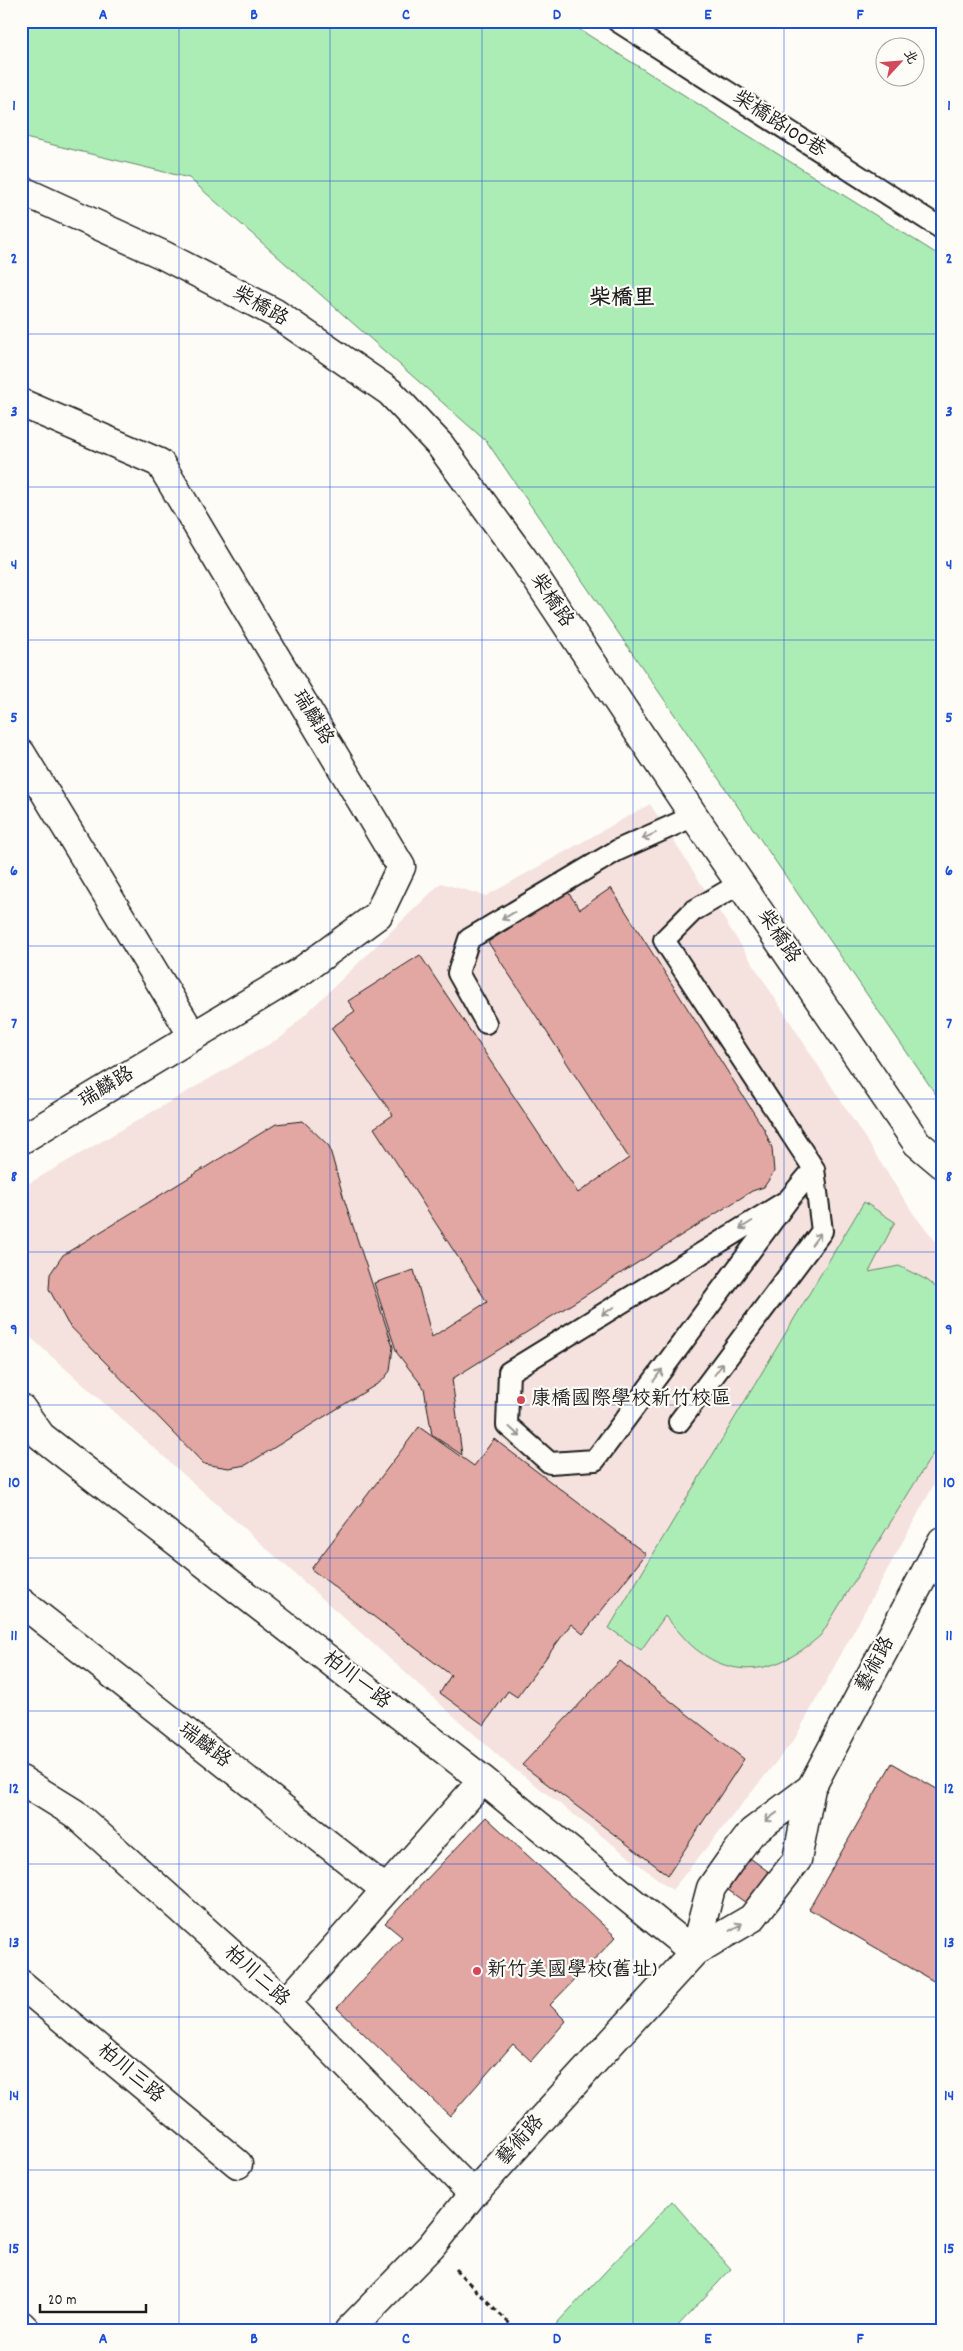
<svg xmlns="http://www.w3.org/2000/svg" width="963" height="2351" font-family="Dekko,'LXGW WenKai TC',sans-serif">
  <rect width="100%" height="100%" fill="#fdfcf7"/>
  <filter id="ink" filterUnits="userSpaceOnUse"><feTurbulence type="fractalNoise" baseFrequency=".02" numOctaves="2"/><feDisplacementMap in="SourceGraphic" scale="10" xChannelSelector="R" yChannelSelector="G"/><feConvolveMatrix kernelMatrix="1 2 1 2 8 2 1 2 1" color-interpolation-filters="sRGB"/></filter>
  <g filter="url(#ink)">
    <!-- built -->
    <path fill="#f5e2de" d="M650,804L915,1216L942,1249V1470L794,1740L672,1890L504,1761L21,1329V1188L283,1036L441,883L486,896Z"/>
    <!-- green -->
    <path fill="#acedb5" stroke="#648468" d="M21,21H566L942,257V728L933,767L942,786V1099H939L487,442L189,178L21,137Z
      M864,1202L895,1222L869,1272L899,1266L927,1280L942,1292V1439L821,1635C781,1671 735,1684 691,1645C682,1636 674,1626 665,1616L641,1650L609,1628Z
      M672,2201L731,2269L674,2330H562L556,2324Z"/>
    <!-- building -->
    <path fill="#e2a7a2" stroke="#1c1c1c" d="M611,888L764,1129L772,1148L774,1172L764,1187L752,1191L452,1379L462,1455L432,1435L424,1388L397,1353L374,1283L414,1270L432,1337L487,1302L374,1128L393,1115L331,1028L355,1011L348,1001L420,955L578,1193L629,1158L488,942L567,891L580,909Z
      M303,1121L329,1146L344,1199L393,1347L390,1371L382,1381L246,1465L229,1468L204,1464L68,1324L49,1289L50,1274L63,1255L276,1124Z
      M419,1427L474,1466L494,1439L646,1554L583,1634L571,1624L517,1697L508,1691L484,1725L440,1693L451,1675L311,1569Z
      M620,1661L744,1759L668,1875L522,1765Z
      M892,1763L942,1792V1986L809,1909Z
      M486,1817L616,1937L550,2005L566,2021L531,2061L513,2044L450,2116L337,2008L402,1937L385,1923Z
      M750,1858L769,1872L746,1903L728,1890Z"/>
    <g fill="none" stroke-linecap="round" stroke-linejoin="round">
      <defs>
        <path id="lane" d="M617,21L942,229
          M741,883L693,911L664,940L814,1169L788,1200L595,1460L550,1463L507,1425L509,1372L788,1200
          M486,1023L458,973L469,939L618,850L694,816
          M679,1422L822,1231L814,1169"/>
        <path id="street" d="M21,403L160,463L401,867L378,915L300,972L21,1140
          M21,753L193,1036
          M21,1408L41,1436L483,1780L694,1952
          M21,1602L386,1890
          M21,1780L74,1813L286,2003L473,2194
          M694,1952L711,1888L730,1861L752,1832L811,1788
          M21,1984L238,2164
          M286,2003L483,1780
          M21,2325L26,2330
          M349,2330L431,2246L473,2194L694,1952L752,1918L797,1860L811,1788L942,1541"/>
        <path id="secondary" d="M21,190L163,255L275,313L390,392L440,445L524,560L694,816L917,1143L942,1164"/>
      </defs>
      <!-- lane casing -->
      <use href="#lane" stroke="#1c1c1c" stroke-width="24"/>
      <!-- street casing -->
      <use href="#street" stroke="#1c1c1c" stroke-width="31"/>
      <!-- secondary casing -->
      <use href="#secondary" stroke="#1c1c1c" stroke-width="31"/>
      <!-- path -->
      <path stroke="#1c1c1c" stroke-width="3" stroke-dasharray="5 4" stroke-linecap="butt" d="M455,2269L516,2330"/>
      <!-- lane -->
      <use href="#lane" stroke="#fdfcf7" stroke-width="20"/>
      <!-- street -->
      <use href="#street" stroke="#fdfcf7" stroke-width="28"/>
      <!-- secondary -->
      <use href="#secondary" stroke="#fdfcf7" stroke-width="28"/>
    </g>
    <!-- one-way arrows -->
    <defs><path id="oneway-shaft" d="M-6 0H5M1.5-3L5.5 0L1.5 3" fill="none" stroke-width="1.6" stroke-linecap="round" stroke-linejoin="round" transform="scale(1.25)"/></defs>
    <g stroke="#989794">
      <use href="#oneway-shaft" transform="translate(649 836) rotate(156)"/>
      <use href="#oneway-shaft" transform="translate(508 916) rotate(149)"/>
      <use href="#oneway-shaft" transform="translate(746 1225) rotate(148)"/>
      <use href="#oneway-shaft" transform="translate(816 1239) rotate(-53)"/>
      <use href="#oneway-shaft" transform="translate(608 1311) rotate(148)"/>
      <use href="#oneway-shaft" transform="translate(719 1369) rotate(-53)"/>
      <use href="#oneway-shaft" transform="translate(658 1375) rotate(-54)"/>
      <use href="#oneway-shaft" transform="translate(515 1432) rotate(42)"/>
      <use href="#oneway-shaft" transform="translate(771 1817) rotate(144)"/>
      <use href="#oneway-shaft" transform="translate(736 1927) rotate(-31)"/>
    </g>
  </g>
  <!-- grid -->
  <path fill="none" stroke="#1d4ed8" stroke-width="1" stroke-opacity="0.55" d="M179,21V2330M330,21V2330M482,21V2330M633,21V2330M784,21V2330M21,181H942M21,334H942M21,487H942M21,640H942M21,793H942M21,946H942M21,1099H942M21,1252H942M21,1405H942M21,1558H942M21,1711H942M21,1864H942M21,2017H942M21,2170H942"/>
  <!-- markers -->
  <g fill="#d1495b" stroke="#fdfcf7" stroke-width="2">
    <circle cx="521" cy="1400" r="5"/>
    <circle cx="477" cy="1971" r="5"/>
  </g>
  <g text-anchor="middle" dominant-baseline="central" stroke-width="4.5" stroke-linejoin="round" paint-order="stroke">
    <!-- street labels -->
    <g font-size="20" fill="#1c1c1c" stroke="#fdfcf7">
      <text transform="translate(779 125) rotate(33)">柴橋路100巷</text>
      <text transform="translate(260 307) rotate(30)">柴橋路</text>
      <text transform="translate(551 601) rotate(56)">柴橋路</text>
      <text transform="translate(312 718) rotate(59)">瑞麟路</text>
      <text transform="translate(778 937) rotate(56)">柴橋路</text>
      <text transform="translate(107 1088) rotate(-31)">瑞麟路</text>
      <text transform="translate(876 1665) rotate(-62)">藝術路</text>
      <text transform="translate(356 1681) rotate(38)">柏川一路</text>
      <text transform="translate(204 1746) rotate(38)">瑞麟路</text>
      <text transform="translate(256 1977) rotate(42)">柏川二路</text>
      <text transform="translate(130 2074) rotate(40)">柏川三路</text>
      <text transform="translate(521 2141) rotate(-48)">藝術路</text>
    </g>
    <!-- poi labels -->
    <g font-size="20" fill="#1c1c1c" stroke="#fdfcf7" text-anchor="start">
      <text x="531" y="1400">康橋國際學校新竹校區</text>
      <text x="487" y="1971">新竹美國學校(舊址)</text>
    </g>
    <!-- quarter labels -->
    <g font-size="22" font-weight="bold" fill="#1c1c1c" stroke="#fdfcf7">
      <text x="622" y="299">柴橋里</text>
    </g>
  </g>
  <!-- margin -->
  <rect width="963" height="2351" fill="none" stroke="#fdfcf7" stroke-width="55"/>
  <!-- north arrow -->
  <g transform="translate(900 62) rotate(64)"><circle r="24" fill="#fdfcf7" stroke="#a3a29f"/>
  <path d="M0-4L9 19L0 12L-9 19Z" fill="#d1495b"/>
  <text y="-8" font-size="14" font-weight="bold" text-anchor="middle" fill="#1c1c1c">北</text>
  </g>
  <!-- scale -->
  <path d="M40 2304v8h106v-8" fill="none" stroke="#1c1c1c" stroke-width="2.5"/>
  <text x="48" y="2304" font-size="15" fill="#1c1c1c" stroke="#fdfcf7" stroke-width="4" paint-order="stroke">20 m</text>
  <rect x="28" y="28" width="908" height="2296" fill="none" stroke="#1d4ed8" stroke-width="2"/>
  <g font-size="16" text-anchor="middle" font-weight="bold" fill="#1d4ed8">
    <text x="103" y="19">A</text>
    <text x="254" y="19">B</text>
    <text x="406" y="19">C</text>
    <text x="557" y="19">D</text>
    <text x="708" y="19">E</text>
    <text x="860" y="19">F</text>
    <text x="14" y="110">1</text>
    <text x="949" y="110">1</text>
    <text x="14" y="263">2</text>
    <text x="949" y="263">2</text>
    <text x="14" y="416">3</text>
    <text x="949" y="416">3</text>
    <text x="14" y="569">4</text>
    <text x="949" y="569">4</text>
    <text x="14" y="722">5</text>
    <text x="949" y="722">5</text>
    <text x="14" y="875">6</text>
    <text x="949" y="875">6</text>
    <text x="14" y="1028">7</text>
    <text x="949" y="1028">7</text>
    <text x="14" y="1181">8</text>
    <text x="949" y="1181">8</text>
    <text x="14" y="1334">9</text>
    <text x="949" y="1334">9</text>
    <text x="14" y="1487">10</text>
    <text x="949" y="1487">10</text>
    <text x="14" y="1640">11</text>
    <text x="949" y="1640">11</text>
    <text x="14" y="1793">12</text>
    <text x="949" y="1793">12</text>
    <text x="14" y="1947">13</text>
    <text x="949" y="1947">13</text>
    <text x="14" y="2100">14</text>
    <text x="949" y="2100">14</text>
    <text x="14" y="2253">15</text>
    <text x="949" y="2253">15</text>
    <text x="103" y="2343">A</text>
    <text x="254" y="2343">B</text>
    <text x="406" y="2343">C</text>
    <text x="557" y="2343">D</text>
    <text x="708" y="2343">E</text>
    <text x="860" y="2343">F</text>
  </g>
</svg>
